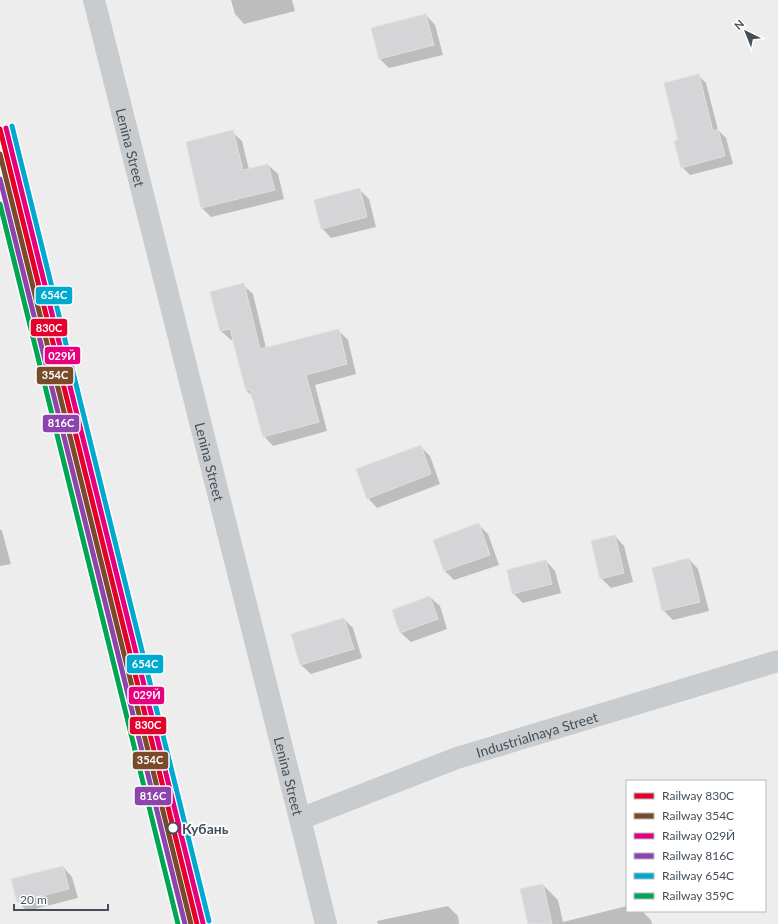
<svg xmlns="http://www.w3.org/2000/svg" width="778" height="924" font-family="Lato,sans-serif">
  <rect width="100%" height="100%" fill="#eeeded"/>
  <!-- shadow -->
  <path fill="#0003" d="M231,0H292L295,11L244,24L235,14Z
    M426,15L435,25L443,55L389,68L380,59Z
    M698,75L706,83L718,130L726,138L733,164L690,175L682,167L679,140Z
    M232,132L242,141L249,170L268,165L278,174L284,199L211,217L202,208Z
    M359,189L369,199L376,227L331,238L322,228Z
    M243,285L253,294L266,348L338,330L348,340L356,374L315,385L327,431L273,446L264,436L253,397L247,391L234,340H231L221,331L211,292Z
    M420,446L430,456L440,484L377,508L368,498Z
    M479,525L488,534L499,565L454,580L445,571Z
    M0,529L2,531L11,564L0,566Z
    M615,536L624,546L633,582L611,588L601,578Z
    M689,559L698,569L709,611L673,620L663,610Z
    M546,561L555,571L561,593L523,603L513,593Z
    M430,597L440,606L447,629L411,642L401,633L394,610Z
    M344,619L353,628L362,658L311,674L301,665Z
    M63,867L72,877L78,898L27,911L18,902Z
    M543,885L558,900L563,922L627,906V911H642L651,920L652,924H529Z
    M448,906L458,916L459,924H378L377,921Z"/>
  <!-- building -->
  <path fill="#d5d5d7" stroke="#dfdfe0" d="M426,14L434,45L379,59L371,28Z
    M699,74L713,131L718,129L725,156L681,168L674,141L678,140L664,83Z
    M233,130L243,170L268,164L275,190L201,208L186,142Z
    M360,188L367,217L321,229L314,200Z
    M244,283L260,349L339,329L347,364L306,375L319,422L263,437L250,390L246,391L230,329L220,331L210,292Z
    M421,445L431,474L367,499L356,469Z
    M479,523L490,555L444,571L433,540Z
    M615,535L624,573L600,579L591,541Z
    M689,558L700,602L662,611L652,568Z
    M546,560L552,584L512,594L507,570Z
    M430,596L438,619L400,633L392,610Z
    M344,618L354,649L300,665L291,634Z
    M63,866L69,889L17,902L11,879Z
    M543,884L552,924H528L520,889Z"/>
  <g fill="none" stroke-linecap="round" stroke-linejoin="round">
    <!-- minor -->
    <path stroke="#c9ccce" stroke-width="22" id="s1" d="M94,0L300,819"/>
    <!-- tertiary -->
    <path stroke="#c9ccce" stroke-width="22" id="s2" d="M326,924L300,819L457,758L778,661"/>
    <defs>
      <path id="rail-1" d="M0,129L197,924"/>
      <path id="rail-2" d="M0,154L191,924"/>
      <path id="rail-3" d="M6,128L203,923"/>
      <path id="rail-4" d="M0,179L185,924"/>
      <path id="rail-5" d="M12,126L209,921"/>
      <path id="rail-6" d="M0,204L178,924"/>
    </defs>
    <!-- rail-1 casing -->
    <use href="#rail-1" stroke="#fff" stroke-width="8"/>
    <!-- rail-2 casing -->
    <use href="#rail-2" stroke="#fff" stroke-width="8"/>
    <!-- rail-3 casing -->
    <use href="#rail-3" stroke="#fff" stroke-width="8"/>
    <!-- rail-4 casing -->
    <use href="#rail-4" stroke="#fff" stroke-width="8"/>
    <!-- rail-5 casing -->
    <use href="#rail-5" stroke="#fff" stroke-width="8"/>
    <!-- rail-6 casing -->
    <use href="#rail-6" stroke="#fff" stroke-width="8"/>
    <!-- rail-1 -->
    <use href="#rail-1" stroke="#e4002b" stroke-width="5"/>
    <!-- rail-2 -->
    <use href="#rail-2" stroke="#7a4b2a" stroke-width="5"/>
    <!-- rail-3 -->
    <use href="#rail-3" stroke="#e5007d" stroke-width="5"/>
    <!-- rail-4 -->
    <use href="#rail-4" stroke="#8e44ad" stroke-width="5"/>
    <!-- rail-5 -->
    <use href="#rail-5" stroke="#00a9ce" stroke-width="5"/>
    <!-- rail-6 -->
    <use href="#rail-6" stroke="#00a651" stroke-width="5"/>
  </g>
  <!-- markers -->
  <circle fill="#fff" stroke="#444f59" stroke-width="2" cx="173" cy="828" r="5.5"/>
  <g text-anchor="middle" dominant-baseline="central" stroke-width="3.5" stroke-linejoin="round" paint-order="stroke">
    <!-- street labels -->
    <g font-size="14" fill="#444f59" stroke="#fff">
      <text stroke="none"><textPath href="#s1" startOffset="152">Lenina Street</textPath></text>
      <text stroke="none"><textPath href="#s1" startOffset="476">Lenina Street</textPath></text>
      <text stroke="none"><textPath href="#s2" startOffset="360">Industrialnaya Street</textPath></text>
      <text stroke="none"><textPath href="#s1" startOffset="800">Lenina Street</textPath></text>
    </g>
    <!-- stop labels -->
    <g font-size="14" font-weight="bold" fill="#444f59" stroke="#fff" text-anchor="start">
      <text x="182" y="828">Кубань</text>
    </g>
  </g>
  <g stroke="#fff" stroke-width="1.5">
    <rect x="35" y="286" width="38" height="19" rx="4" fill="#00a9ce"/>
    <rect x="30" y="318" width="38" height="19" rx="4" fill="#e4002b"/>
    <rect x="44" y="346" width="37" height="19" rx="4" fill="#e5007d"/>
    <rect x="36" y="366" width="38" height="19" rx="4" fill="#7a4b2a"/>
    <rect x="42" y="414" width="38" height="19" rx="4" fill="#8e44ad"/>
    <rect x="126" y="654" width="38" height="20" rx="4" fill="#00a9ce"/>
    <rect x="128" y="686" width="37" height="19" rx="4" fill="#e5007d"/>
    <rect x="129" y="716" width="38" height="19" rx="4" fill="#e4002b"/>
    <rect x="132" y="751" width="37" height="19" rx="4" fill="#7a4b2a"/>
    <rect x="134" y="786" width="38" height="20" rx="4" fill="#8e44ad"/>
  </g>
  <g font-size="11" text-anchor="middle" font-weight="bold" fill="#fff">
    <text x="54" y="299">654С</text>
    <text x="49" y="332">830С</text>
    <text x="62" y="360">029Й</text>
    <text x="55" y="379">354С</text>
    <text x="61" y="427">816С</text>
    <text x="145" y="668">654С</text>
    <text x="147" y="699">029Й</text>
    <text x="148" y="729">830С</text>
    <text x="150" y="764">354С</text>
    <text x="153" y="800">816С</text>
  </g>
  <!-- legend -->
  <rect x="626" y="780" width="140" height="132" fill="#ffffff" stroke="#b4b9bd"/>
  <rect x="634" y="793" width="20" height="6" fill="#e4002b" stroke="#b4b9bd"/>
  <text x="662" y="800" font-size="12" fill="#444f59">Railway 830С</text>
  <rect x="634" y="813" width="20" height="6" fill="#7a4b2a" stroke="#b4b9bd"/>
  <text x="662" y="820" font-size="12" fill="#444f59">Railway 354С</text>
  <rect x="634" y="833" width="20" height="6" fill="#e5007d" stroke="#b4b9bd"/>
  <text x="662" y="840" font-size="12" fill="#444f59">Railway 029Й</text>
  <rect x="634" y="853" width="20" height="6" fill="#8e44ad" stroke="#b4b9bd"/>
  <text x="662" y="860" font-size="12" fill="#444f59">Railway 816С</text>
  <rect x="634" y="873" width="20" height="6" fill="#00a9ce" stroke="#b4b9bd"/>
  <text x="662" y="880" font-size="12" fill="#444f59">Railway 654С</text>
  <rect x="634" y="893" width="20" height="6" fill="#00a651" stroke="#b4b9bd"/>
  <text x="662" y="900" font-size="12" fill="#444f59">Railway 359С</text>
  <!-- north arrow -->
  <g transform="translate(746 32) rotate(317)" stroke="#ffffff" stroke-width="3" paint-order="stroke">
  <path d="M0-3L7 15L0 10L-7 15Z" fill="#444f59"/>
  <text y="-6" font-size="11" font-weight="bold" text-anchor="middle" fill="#444f59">N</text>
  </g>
  <!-- scale -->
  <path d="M14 904v6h94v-6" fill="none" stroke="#444f59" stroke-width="2"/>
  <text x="20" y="904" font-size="12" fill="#444f59" stroke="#ffffff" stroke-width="3" paint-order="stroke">20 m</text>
</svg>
